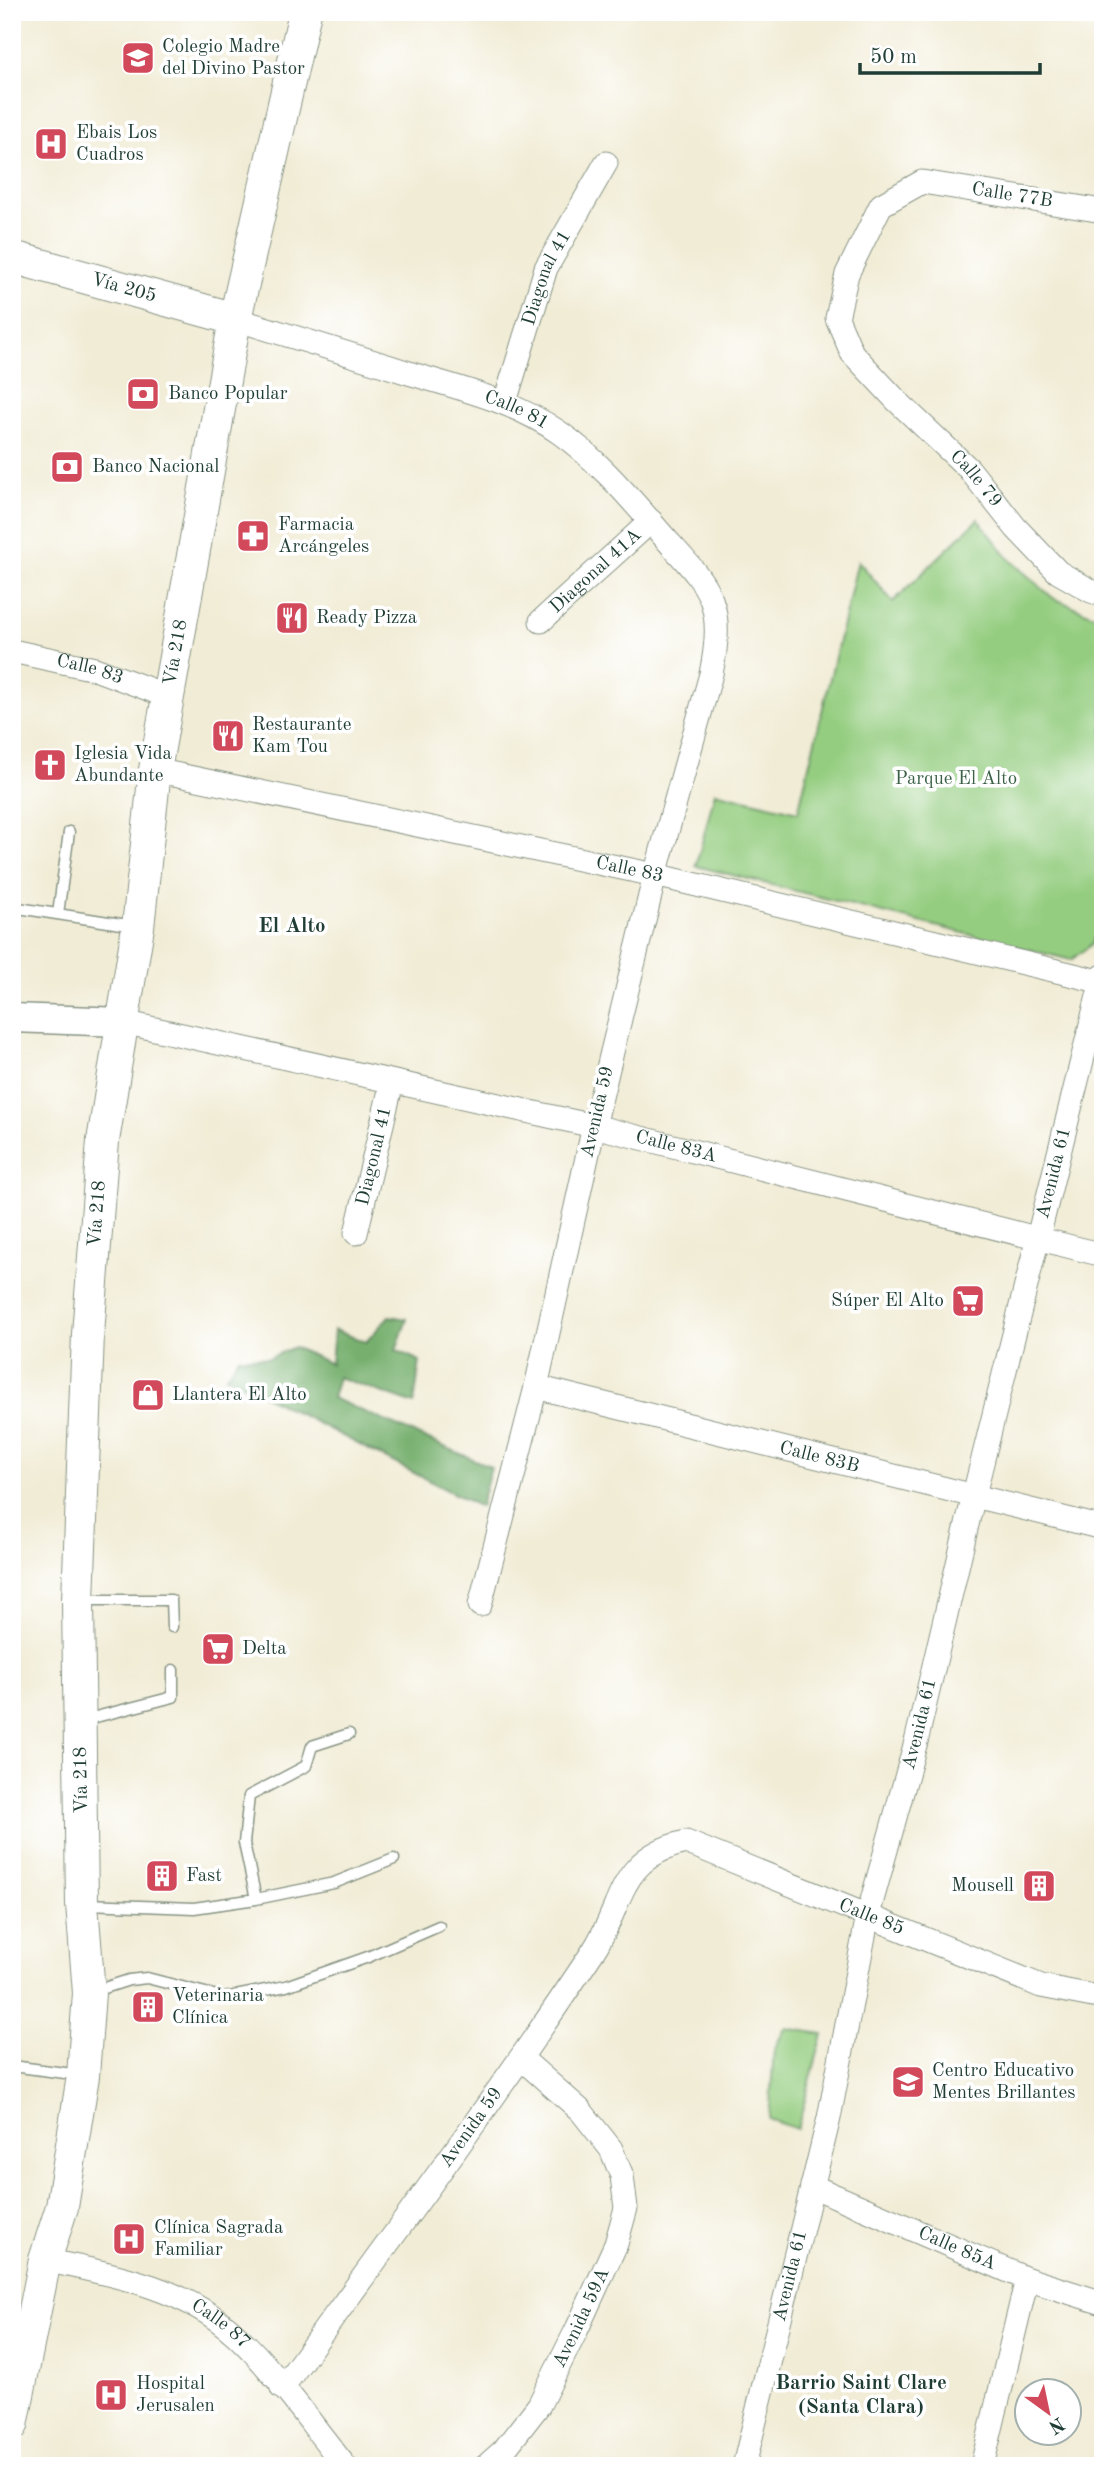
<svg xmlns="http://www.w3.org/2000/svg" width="1115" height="2478" font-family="'Old Standard TT',serif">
  <rect width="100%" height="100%" fill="#fff"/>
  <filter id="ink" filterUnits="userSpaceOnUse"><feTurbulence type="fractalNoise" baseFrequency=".0143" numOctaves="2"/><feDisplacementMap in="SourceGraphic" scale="14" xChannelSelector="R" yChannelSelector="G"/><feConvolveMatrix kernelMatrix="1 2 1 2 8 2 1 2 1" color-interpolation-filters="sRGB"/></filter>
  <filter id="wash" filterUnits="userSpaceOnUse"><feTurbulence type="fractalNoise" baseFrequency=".00686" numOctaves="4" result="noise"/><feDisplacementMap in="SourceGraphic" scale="28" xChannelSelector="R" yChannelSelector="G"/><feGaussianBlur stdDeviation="1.57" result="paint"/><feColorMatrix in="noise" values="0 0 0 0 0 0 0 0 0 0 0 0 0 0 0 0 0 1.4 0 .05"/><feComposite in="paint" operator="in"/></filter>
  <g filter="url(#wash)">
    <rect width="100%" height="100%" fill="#f1ecd5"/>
    <!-- green -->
    <path fill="#94cd80" stroke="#5a855a" stroke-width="2" d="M978,519L1011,561L1053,598L1103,619V903L1093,943L1071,960L696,866L715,792L798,812L858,561L893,602Z
      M785,2028L823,2034L797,2129L769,2119L774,2050Z"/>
    <!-- forest -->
    <path fill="#77b06e" stroke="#4b7651" stroke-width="2" d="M389,1316L407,1319L396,1350L420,1361L414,1404L338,1377L332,1398L491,1467L480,1507L226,1376L239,1357L269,1358L294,1347L331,1364L334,1330L366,1342Z"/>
  </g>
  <g filter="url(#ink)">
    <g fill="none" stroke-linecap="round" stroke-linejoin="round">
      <defs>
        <path id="service" d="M12,907L134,926
          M58,914L69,832
          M82,1600H171L172,1627
          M84,1720L173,1697V1670
          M256,1899L334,1883L394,1859
          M86,1904L194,1908L256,1899L244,1843L249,1796L306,1766L312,1746L349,1734
          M92,1992L129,1980L147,1978L225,1998L286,1986L368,1957L439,1926
          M12,2066L80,2075"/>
        <g id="minor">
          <path id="s1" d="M1103,211L922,182L881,205L847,274L837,318L852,353L897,401L969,469L1016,528L1058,572L1091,591L1103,595"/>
          <path id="s2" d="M235,319C294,337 353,355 412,374C463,389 516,402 560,433C597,459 628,496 658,530C706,585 727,596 711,674L655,875L594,1126L536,1387L480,1605"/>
          <path id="s3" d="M505,402L546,268L606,163"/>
          <path id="s4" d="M541,621L651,521"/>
          <path id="s5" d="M12,651L95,669L167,696"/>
          <path id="s6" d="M155,770L655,875L1103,982"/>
          <path id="s7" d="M123,1022L594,1126L1103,1255"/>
          <path id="s8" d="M356,1233L392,1082"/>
          <path id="s9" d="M536,1387L1103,1528"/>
          <path id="s10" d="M812,2186L1027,2279L1103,2303"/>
          <path id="s11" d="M45,2260C111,2274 185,2287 236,2335C275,2371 311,2424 345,2466"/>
          <path id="s12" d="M282,2388C387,2244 494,2101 592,1953C625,1904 616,1858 686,1842L1041,1986L1103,1998"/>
          <path id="s13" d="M486,2466L504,2450L539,2405L577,2329L616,2244L626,2208L622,2176L611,2149L581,2111L522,2059"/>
          <path id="s14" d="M744,2466L829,2118L868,1915L917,1738L974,1495L1103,976"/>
          <path d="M982,2466L1027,2279"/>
        </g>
        <path id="tertiary" d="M12,1018L123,1022"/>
        <g id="secondary">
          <path id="s15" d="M12,257L235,319"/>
          <path id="s16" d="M12,2425L45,2260L62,2207L83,2076L89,1993L82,1904L78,1600L88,1334L103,1141L138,927L155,770L235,319L305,12"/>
        </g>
      </defs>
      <!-- service casing -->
      <use href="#service" stroke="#889484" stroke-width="13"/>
      <!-- minor casing -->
      <use href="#minor" stroke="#889484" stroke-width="25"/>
      <!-- tertiary casing -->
      <use href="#tertiary" stroke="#889484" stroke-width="31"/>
      <!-- secondary casing -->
      <use href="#secondary" stroke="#889484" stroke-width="34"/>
      <!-- service -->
      <use href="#service" stroke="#fff" stroke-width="10"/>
      <!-- minor -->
      <use href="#minor" stroke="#fff" stroke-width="23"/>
      <!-- tertiary -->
      <use href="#tertiary" stroke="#fff" stroke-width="28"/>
      <!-- secondary -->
      <use href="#secondary" stroke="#fff" stroke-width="32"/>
    </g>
  </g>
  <!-- icons -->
  <defs>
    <symbol id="university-square" viewBox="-11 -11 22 22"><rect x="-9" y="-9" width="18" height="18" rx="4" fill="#d1495b" stroke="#fff"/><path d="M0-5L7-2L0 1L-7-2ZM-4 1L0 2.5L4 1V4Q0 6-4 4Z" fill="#fff"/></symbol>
    <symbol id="hospital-square" viewBox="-11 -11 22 22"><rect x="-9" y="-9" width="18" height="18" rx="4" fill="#d1495b" stroke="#fff"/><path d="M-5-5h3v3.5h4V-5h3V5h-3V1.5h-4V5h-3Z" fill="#fff"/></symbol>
    <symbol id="bank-square" viewBox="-11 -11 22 22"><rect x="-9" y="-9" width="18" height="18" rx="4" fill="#d1495b" stroke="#fff"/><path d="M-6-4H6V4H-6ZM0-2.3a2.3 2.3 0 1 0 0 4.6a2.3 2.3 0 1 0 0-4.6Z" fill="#fff"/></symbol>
    <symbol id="pharmacy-square" viewBox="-11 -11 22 22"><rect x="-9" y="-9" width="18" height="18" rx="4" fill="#d1495b" stroke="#fff"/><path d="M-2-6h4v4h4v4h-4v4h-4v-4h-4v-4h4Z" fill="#fff"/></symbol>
    <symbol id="restaurant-square" viewBox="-11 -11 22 22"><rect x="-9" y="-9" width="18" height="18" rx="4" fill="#d1495b" stroke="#fff"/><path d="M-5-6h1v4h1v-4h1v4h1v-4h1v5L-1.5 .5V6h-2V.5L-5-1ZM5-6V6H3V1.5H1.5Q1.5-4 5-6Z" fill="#fff"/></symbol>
    <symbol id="church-square" viewBox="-11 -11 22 22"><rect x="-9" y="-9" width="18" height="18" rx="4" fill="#d1495b" stroke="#fff"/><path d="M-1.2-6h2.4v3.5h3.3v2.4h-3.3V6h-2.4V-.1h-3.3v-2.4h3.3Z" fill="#fff"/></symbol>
    <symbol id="supermarket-square" viewBox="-11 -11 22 22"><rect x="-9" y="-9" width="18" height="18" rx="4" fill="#d1495b" stroke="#fff"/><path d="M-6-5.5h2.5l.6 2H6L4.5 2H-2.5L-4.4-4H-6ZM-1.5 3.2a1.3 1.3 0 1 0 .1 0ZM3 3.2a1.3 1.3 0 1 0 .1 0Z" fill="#fff"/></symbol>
    <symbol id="shop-square" viewBox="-11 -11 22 22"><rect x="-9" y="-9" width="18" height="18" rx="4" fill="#d1495b" stroke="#fff"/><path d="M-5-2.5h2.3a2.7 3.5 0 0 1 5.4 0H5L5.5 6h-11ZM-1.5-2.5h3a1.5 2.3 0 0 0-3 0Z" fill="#fff"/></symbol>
    <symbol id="building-square" viewBox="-11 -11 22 22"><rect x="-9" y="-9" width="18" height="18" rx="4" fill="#d1495b" stroke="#fff"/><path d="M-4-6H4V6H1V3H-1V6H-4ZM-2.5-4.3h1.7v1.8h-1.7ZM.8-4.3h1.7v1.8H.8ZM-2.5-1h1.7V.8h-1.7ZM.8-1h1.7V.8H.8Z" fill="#fff"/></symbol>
    <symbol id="school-square" viewBox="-11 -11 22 22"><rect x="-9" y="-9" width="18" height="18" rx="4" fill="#d1495b" stroke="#fff"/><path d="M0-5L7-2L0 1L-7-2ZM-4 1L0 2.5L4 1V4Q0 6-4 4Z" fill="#fff"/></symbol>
  </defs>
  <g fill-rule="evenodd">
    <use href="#university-square" x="119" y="39" width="38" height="38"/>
    <use href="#hospital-square" x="32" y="125" width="38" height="38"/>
    <use href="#bank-square" x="124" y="375" width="38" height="38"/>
    <use href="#bank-square" x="48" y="448" width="38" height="38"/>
    <use href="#pharmacy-square" x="234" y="517" width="38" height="38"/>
    <use href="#restaurant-square" x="273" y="599" width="38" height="38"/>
    <use href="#restaurant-square" x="209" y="717" width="38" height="38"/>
    <use href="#church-square" x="31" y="746" width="38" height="38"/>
    <use href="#supermarket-square" x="949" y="1282" width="38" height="38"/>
    <use href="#shop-square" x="129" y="1376" width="38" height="38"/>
    <use href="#supermarket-square" x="199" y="1630" width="38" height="38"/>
    <use href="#building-square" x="143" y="1857" width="38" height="38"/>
    <use href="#building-square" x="1020" y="1867" width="38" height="38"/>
    <use href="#building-square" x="129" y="1988" width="38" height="38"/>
    <use href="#school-square" x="889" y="2063" width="38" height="38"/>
    <use href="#hospital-square" x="110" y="2220" width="38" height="38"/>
    <use href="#hospital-square" x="92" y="2376" width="38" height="38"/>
  </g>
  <g text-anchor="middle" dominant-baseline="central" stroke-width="7" stroke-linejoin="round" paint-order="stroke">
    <!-- poi labels -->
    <g font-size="19" fill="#1f3d34" stroke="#fff" text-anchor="start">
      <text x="162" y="47">Colegio Madre<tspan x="162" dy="22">del Divino Pastor</tspan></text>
      <text x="76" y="133">Ebais Los<tspan x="76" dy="22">Cuadros</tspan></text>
      <text x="168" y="394">Banco Popular</text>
      <text x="92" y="467">Banco Nacional</text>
      <text x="278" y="525">Farmacia<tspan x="278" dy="22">Arcángeles</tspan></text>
      <text x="316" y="618">Ready Pizza</text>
      <text x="252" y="725">Restaurante<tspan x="252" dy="22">Kam Tou</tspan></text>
      <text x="74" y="754">Iglesia Vida<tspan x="74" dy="22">Abundante</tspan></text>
      <text x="944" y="1301" text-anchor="end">Súper El Alto</text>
      <text x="172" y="1395">Llantera El Alto</text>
      <text x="242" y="1649">Delta</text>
      <text x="186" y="1876">Fast</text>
      <text x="1014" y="1886" text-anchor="end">Mousell</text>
      <text x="172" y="1996">Veterinaria<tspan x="172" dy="22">Clínica</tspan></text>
      <text x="932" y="2071">Centro Educativo<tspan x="932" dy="22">Mentes Brillantes</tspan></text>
      <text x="154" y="2228">Clínica Sagrada<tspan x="154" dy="22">Familiar</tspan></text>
      <text x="136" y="2384">Hospital<tspan x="136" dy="22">Jerusalen</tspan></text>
    </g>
    <!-- street labels -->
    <g font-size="19" fill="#1f3d34" stroke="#fff">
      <text transform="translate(1012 196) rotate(9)">Calle 77B</text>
      <text stroke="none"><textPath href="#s3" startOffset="131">Diagonal 41</textPath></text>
      <text stroke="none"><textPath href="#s15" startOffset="116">Vía 205</textPath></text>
      <text stroke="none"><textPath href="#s2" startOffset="296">Calle 81</textPath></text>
      <text stroke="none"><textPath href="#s1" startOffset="567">Calle 79</textPath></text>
      <text stroke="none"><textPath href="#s4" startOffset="74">Diagonal 41A</textPath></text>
      <text stroke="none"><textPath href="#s16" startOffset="1787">Vía 218</textPath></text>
      <text stroke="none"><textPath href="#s5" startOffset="80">Calle 83</textPath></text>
      <text stroke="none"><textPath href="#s6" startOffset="485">Calle 83</textPath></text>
      <text transform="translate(598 1112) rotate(-77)">Avenida 59</text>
      <text stroke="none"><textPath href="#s7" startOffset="567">Calle 83A</textPath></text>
      <text stroke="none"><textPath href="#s8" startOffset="79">Diagonal 41</textPath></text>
      <text stroke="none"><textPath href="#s14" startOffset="1330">Avenida 61</textPath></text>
      <text stroke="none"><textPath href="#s16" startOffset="1220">Vía 218</textPath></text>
      <text stroke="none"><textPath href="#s9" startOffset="292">Calle 83B</textPath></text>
      <text stroke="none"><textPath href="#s14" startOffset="763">Avenida 61</textPath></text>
      <text transform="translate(82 1780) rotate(-91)">Vía 218</text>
      <text stroke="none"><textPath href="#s12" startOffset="887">Calle 85</textPath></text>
      <text stroke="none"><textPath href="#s12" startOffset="322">Avenida 59</textPath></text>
      <text stroke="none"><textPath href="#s10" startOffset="158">Calle 85A</textPath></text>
      <text stroke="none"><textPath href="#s14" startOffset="196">Avenida 61</textPath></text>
      <text stroke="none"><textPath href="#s13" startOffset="178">Avenida 59A</textPath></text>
      <text stroke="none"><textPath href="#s11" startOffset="189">Calle 87</textPath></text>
    </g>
    <!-- park labels -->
    <g font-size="19" fill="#3c6147" stroke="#fff">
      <text x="956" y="779">Parque El Alto</text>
    </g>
    <!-- neighbourhood labels -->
    <g font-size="21" font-weight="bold" fill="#1f3d34" stroke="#fff">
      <text x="292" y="926">El Alto</text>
      <text x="861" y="2383">Barrio Saint Clare<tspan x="861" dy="24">(Santa Clara)</tspan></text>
    </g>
  </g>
  <!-- margin -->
  <rect width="1115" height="2478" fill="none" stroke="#fff" stroke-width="42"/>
  <!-- north arrow -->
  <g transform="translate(1048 2412) rotate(147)"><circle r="33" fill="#ffffff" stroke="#a5b1ae" stroke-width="2"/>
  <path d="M0-5L12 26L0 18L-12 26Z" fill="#d1495b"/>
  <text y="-10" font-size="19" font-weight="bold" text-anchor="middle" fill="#1f3d34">N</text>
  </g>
  <!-- scale -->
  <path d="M860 63v10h180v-10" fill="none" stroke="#1f3d34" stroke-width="3.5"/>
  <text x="870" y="63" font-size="21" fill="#1f3d34" stroke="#ffffff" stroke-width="5" paint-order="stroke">50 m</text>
</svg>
